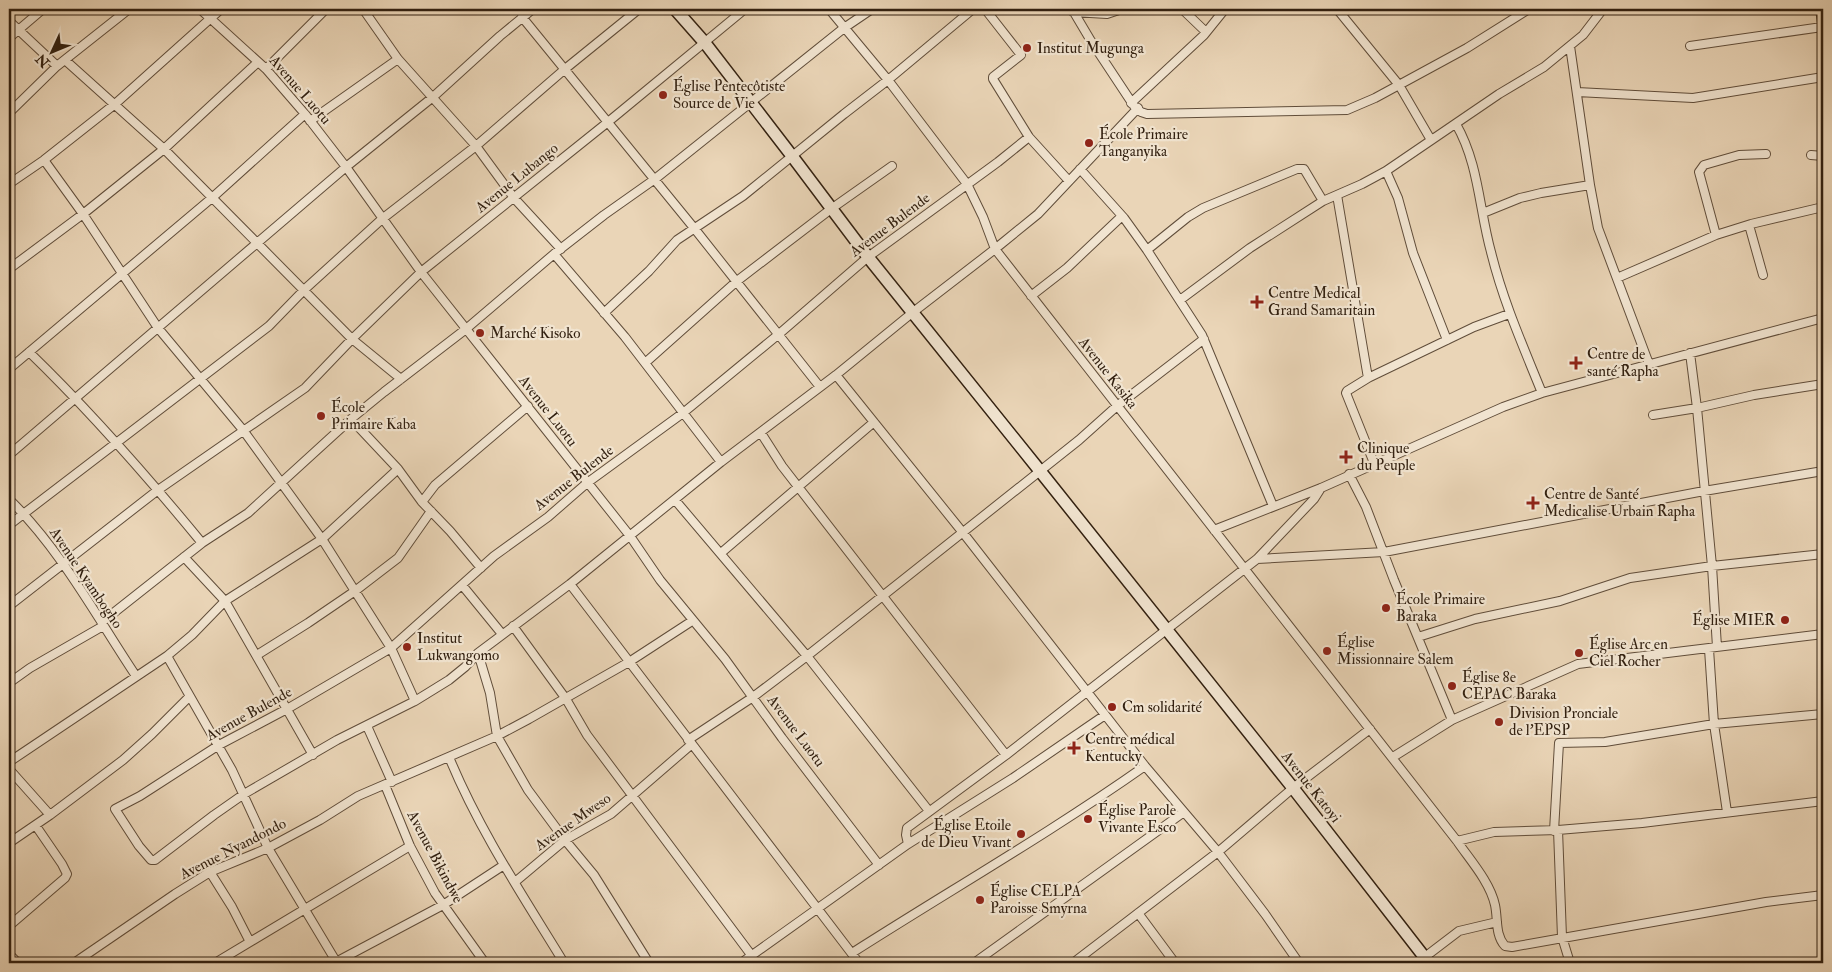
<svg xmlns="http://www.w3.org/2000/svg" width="1832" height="972" font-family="'IM FELL Double Pica',serif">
  <rect width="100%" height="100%" fill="#ead5b7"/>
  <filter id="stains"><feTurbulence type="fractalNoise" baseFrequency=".004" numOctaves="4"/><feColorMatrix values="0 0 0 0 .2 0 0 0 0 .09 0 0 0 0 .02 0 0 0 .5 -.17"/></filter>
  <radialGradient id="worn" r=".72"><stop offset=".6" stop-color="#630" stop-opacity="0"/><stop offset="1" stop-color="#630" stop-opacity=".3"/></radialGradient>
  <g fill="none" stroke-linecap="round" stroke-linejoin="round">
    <defs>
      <path id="street" d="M200,9L266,69L305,114L346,167L421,272L630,536L660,580L725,659L782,738L879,865
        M363,9L398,59L476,146L514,198L561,249
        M829,9L888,80L967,184L983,217L995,249L1457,841C1470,860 1490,882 1495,905C1498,919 1495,935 1505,946L1512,947L1766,902L1823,895
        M985,9L1021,55L993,77V79L1029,137L1069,181
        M1072,9L1091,41L1134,106L1141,112L1147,114L1347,110L1375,98L1467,48L1529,9
        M1182,9L1206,32
        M1337,9L1399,85L1431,140
        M1820,9L1823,30
        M1073,12L1107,14L1122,9
        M522,17L694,228L820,387
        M9,21L57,66
        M9,38L43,9
        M1570,46L1590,185L1598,228L1649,364
        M1690,46L1822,27
        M65,60L164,149L352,339L401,379
        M266,69L326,9
        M1577,92L1693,98L1823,77
        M1131,103L1204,35L1225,9
        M9,113L57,66L129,9
        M310,121L398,59
        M1456,124C1479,164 1479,209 1491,252C1503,301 1523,346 1542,393
        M1029,137L998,162L868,257L779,334L683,413L587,483L548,517L494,556L391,648L287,709L219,745L140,796L115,809L139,846L151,860H155L214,815L244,794L337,740L415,701L449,680L465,667L478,653L570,584L721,462L836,375L912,313L995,249L1038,214L1138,108
        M1811,155L1823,156
        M44,160L83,214L158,328L243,430L322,539L391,648L415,701
        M1080,169L1124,218L1147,250L1202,335L1273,506
        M1386,171L1398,198L1413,253L1447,340
        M9,184L44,160L115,104L221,9
        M1337,195L1368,378
        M1483,213L1520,198L1541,193L1590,185
        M1749,225L1763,275
        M1716,235L1699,172L1704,165L1739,155L1766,154
        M1147,250L1188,217L1203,208L1297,169H1304L1323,201
        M554,254L625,337L721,462
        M9,269L83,214L164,149L258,62
        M1617,278L1716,235L1751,224L1823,207
        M1031,296L1067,268L1122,216
        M1180,300L1250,248L1323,201L1362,184L1386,171L1499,94L1544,67L1583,35L1603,9
        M604,313L649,271L677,240L743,196L844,114L888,80L973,9
        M29,352C91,412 147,476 202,543
        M1690,353L1697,408L1712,566L1717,647
        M645,363L737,281L831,209L892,166
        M9,369L213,197L305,114
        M836,375L964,534L1145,766L1218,852L1265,914L1299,963
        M1653,415L1697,408L1754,395L1823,384
        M351,419L398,469L422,502L450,531L481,568
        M761,433L782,466L1006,755
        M9,455L346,167L433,97L500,36L533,9
        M1374,463L1346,393L1347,391L1368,378L1474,327L1509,314
        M1349,474L1366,507L1394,580L1452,720
        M9,499C61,550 96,616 136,676
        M675,500L807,656L929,811
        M422,502L435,485L528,406
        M9,525L269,326L305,289L382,219L476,146L565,69L639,9
        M1214,530L1321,488L1503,407L1542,393L1823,318
        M721,553L874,422
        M184,557L225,601L313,755
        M1257,559L1384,552L1704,491L1823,471
        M570,584L859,963
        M462,585L502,634
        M9,606L158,490L305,388L352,339L421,272L608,122L745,9
        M102,622L202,543L248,513L351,419L384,392L466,329L554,254L604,215L655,179L844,28L872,9
        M513,626L566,699L587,735L752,956
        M1418,637L1475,619L1560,601L1630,578L1712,566L1823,554
        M1709,649L1714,724L1727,812
        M478,653L490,693L497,736L528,790L565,840L594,875L649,963
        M257,655L308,623L355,591L398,558L431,511
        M167,656L232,770L268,848L337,963
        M9,683L30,668L103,626
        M367,726L392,782
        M688,740L753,697L807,656L1079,440L1117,406L1204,339
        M449,757C479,830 523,896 564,963
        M1393,757L1452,720L1578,664L1823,634
        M9,762L167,656L192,635L225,601L322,539L398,469
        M9,769L50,815L9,843
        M385,785L410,846L435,893L485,963
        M50,815L123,760L152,734L189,697
        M1558,830L1562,937L1570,963
        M1554,831L1559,743L1605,742L1714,724L1823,714
        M1457,841L1494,832L1558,830L1642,823L1823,801
        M908,844L906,835L907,828L1006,755L1257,559L1314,499L1321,488
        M210,872L232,907L250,942
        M515,882L565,840L611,814L692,744
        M1138,913L1175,963
        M9,926L65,878L67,874L62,864L36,826
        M852,953C949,891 1050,833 1145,766
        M9,954L18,963
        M74,963L175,894L210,872L268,848L320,820L358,796L497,736L529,719L629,662L692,621
        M215,963L410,846
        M334,963L443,905L504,865
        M741,963L908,844L1013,778L1105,715
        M974,963L1184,812
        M1073,963L1218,852L1293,788L1370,729
        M1417,963L1459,931L1497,922"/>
      <path id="secondary" d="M675,9L705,43L792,156L868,257L1040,471L1293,788L1429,963"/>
    </defs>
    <!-- street casing -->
    <use href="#street" stroke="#604d3a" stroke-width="10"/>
    <!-- secondary casing -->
    <use href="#secondary" stroke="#322010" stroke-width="14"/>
    <!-- street -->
    <use href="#street" stroke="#f1e4d0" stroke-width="8"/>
    <!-- secondary -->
    <use href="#secondary" stroke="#f1e4d0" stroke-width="11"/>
  </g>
  <!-- markers -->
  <g fill="#8f2418" stroke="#f1e4d0" stroke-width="2">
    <circle cx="1027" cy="48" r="5"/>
    <circle cx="663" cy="95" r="5"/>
    <circle cx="1089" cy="143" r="5"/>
    <path d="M1254.5 294.5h5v5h5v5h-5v5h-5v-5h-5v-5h5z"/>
    <circle cx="480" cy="333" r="5"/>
    <path d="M1573.5 355.5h5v5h5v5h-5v5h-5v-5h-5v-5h5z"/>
    <circle cx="321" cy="416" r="5"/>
    <path d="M1343.5 449.5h5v5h5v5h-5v5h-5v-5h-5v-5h5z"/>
    <path d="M1530.5 495.5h5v5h5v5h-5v5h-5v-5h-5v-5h5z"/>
    <circle cx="1386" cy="608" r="5"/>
    <circle cx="1785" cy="620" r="5"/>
    <circle cx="407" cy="647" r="5"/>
    <circle cx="1327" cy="651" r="5"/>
    <circle cx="1579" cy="653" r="5"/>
    <circle cx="1452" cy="686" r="5"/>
    <circle cx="1112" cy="707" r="5"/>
    <circle cx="1499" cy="722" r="5"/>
    <path d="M1071.5 740.5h5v5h5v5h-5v5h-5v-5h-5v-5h5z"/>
    <circle cx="1088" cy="819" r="5"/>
    <circle cx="1021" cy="834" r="5"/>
    <circle cx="980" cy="900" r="5"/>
  </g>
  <g text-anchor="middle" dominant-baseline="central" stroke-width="4.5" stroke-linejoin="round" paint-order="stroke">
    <!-- poi labels -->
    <g font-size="15" fill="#322010" stroke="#f1e4d0" text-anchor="start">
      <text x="1037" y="48">Institut Mugunga</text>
      <text x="673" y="86">Église Pentecôtiste<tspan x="673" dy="17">Source de Vie</tspan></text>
      <text x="1099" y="134">École Primaire<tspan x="1099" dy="17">Tanganyika</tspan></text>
      <text x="1268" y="293">Centre Medical<tspan x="1268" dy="17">Grand Samaritain</tspan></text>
      <text x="490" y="333">Marché Kisoko</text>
      <text x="1587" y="354">Centre de<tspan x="1587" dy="17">santé Rapha</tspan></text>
      <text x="331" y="407">École<tspan x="331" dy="17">Primaire Kaba</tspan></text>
      <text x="1357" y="448">Clinique<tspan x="1357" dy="17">du Peuple</tspan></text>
      <text x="1544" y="494">Centre de Santé<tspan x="1544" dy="17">Medicalise Urbain Rapha</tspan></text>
      <text x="1396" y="599">École Primaire<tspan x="1396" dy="17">Baraka</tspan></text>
      <text x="1775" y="620" text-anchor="end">Église MIER</text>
      <text x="417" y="638">Institut<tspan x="417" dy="17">Lukwangomo</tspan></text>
      <text x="1337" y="642">Église<tspan x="1337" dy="17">Missionnaire Salem</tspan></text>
      <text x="1589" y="644">Église Arc en<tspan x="1589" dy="17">Ciel Rocher</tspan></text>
      <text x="1462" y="677">Église 8e<tspan x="1462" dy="17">CEPAC Baraka</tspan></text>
      <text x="1122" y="707">Cm solidarité</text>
      <text x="1509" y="713">Division Pronciale<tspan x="1509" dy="17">de l'EPSP</tspan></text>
      <text x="1085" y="739">Centre médical<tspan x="1085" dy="17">Kentucky</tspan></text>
      <text x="1098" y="810">Église Parole<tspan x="1098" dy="17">Vivante Esco</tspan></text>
      <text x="1011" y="825" text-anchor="end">Église Etoile<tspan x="1011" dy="17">de Dieu Vivant</tspan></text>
      <text x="990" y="891">Église CELPA<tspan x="990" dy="17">Paroisse Smyrna</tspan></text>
    </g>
    <!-- street labels -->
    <g font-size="15" fill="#322010" stroke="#f1e4d0">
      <text transform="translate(300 90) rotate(49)">Avenue Luotu</text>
      <text transform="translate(517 178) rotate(-39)">Avenue Lubango</text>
      <text transform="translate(890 225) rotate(-37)">Avenue Bulende</text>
      <text transform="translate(1108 373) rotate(52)">Avenue Kasika</text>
      <text transform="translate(548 411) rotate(52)">Avenue Luotu</text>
      <text transform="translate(574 478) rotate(-38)">Avenue Bulende</text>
      <text transform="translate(86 578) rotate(56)">Avenue Kyambogho</text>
      <text transform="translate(249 714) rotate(-29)">Avenue Bulende</text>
      <text transform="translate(796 731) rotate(53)">Avenue Luotu</text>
      <text transform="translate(1311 787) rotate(52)">Avenue Katoyi</text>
      <text transform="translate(573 822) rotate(-35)">Avenue Mweso</text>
      <text transform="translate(233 849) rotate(-27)">Avenue Nyandondo</text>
      <text transform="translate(435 857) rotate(62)">Avenue Bikindwe</text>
    </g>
  </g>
  <!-- margin -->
  <rect width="1832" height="972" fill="none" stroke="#ead5b7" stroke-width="30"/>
  <rect x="10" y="10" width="1812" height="952" fill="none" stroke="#322010" stroke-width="2.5"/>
  <rect x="15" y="15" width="1802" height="942" fill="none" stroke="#322010"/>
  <!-- north arrow -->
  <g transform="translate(52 52) rotate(226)" stroke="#f1e4d0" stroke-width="4" paint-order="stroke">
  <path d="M0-4L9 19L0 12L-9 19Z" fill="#322010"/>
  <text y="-8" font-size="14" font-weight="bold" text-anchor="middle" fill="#322010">N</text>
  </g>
  <rect width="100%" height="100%" filter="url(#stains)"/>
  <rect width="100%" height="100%" fill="url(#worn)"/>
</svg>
